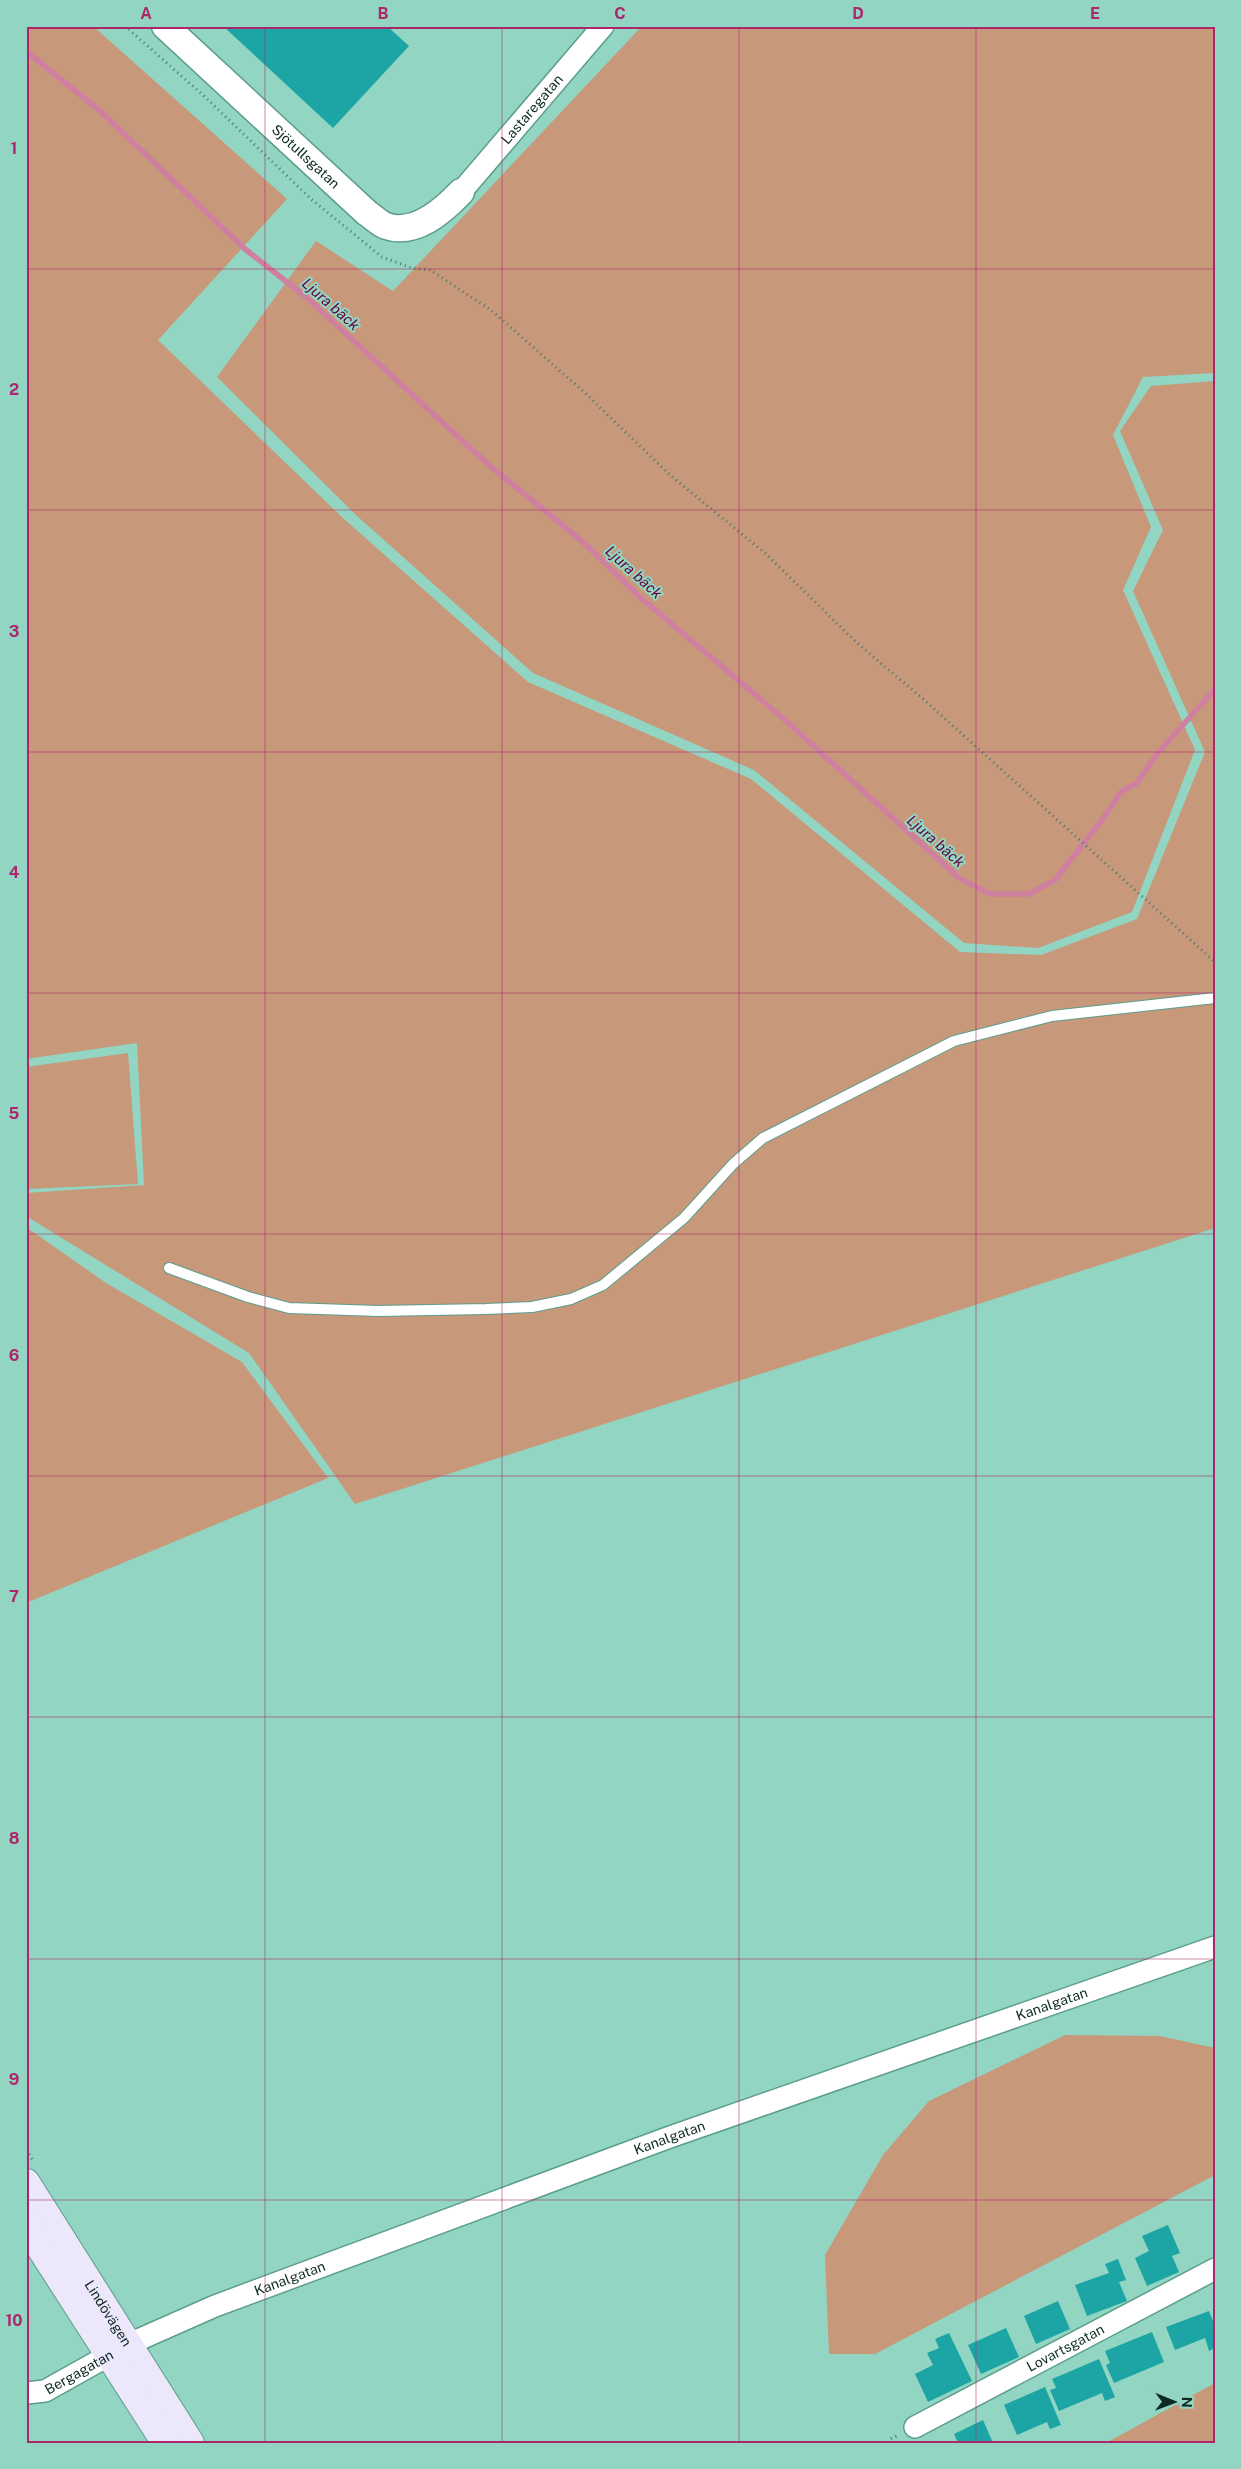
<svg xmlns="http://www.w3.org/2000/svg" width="1241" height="2469" font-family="'Public Sans',sans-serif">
  <rect width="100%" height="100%" fill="#92d5c2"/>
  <!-- green -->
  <path fill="#c7987a" d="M26,26H93L287,199L158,340L344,519L528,682L751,779L960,952L1041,955L1137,919L1205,752L1133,591L1163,530L1120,431L1151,386L1215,381V1228L355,1504L249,1353L26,1216V1193L144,1185L137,1043L26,1059Z
    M642,26H1215V373L1143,377L1113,435L1151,527L1123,590L1195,750L1132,912L1038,948L964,943L754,770L533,673L356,515L217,377L316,241L393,291Z
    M128,1053L138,1184L26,1189V1067Z
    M26,1227L106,1283L242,1362L328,1478L26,1603Z
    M1065,2035L1160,2036L1215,2048V2175L875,2354H829L825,2255L883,2155L929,2101Z
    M1215,2383V2443H1106Z"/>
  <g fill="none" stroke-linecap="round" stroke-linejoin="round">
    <!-- stream -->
    <path stroke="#cf7fa0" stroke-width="5.5" d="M26,51L100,111L245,249L307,298L490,466L582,541L640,597L785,720L959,878L990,894H1029L1055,880L1102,820L1121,792L1137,783L1157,754L1215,689"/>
  </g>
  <!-- building -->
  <path fill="#1ca5a4" d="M223,26H387L409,46L333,128Z
    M1168,2225L1180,2253L1172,2256L1179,2272L1147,2286L1135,2258L1149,2251L1142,2236Z
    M1118,2259L1126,2280L1119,2282L1127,2301L1087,2316L1075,2285L1109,2273L1105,2264Z
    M1058,2301L1070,2329L1036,2344L1024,2316Z
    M1209,2311L1215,2326V2348L1209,2351L1205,2338L1175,2350L1166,2327Z
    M1006,2328L1019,2357L981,2374L968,2345Z
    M1152,2332L1164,2362L1114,2383L1106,2365L1110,2363L1105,2351Z
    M949,2333L972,2381L928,2402L915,2374L933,2365L927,2353L939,2348L935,2339Z
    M1099,2359L1115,2397L1105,2401L1102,2393L1059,2411L1050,2390L1056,2388L1052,2379Z
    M1045,2387L1061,2425L1050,2429L1047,2422L1017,2435L1004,2405Z
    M983,2420L993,2443H958L954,2434Z"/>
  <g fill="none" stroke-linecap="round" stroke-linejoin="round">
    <defs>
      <path id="service" d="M169,1268L248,1297L289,1308L378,1311L486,1309L532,1307L571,1299L603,1285L684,1218L733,1164L763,1138L954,1041L1052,1016L1215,998"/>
      <g id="minor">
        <path id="s1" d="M461,192L603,26"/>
        <path id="s2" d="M26,2393L45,2391L129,2344L215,2306L670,2137L1215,1947"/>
        <path id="s3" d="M915,2427L1215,2269"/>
      </g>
      <g id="tertiary">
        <path id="s4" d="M165,26L367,213C373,217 380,224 386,226C415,236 443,211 461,192"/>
      </g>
      <g id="secondary">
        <path id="s5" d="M26,2183L190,2443"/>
        <path d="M26,2225L166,2443"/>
      </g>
    </defs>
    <!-- service casing -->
    <use href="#service" stroke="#5c9e8c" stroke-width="12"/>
    <!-- minor casing -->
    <use href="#minor" stroke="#5c9e8c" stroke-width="24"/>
    <!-- tertiary casing -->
    <use href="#tertiary" stroke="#5c9e8c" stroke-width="29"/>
    <!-- secondary casing -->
    <use href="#secondary" stroke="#5c9e8c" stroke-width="30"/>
    <!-- path -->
    <path stroke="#4a786b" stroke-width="3" stroke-dasharray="1 4" stroke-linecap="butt" d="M125,26L204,96L311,199L382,257L412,268L430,270L491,310L585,393L670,475L766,554L857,643L922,698L1215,962
      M26,2150L34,2162
      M891,2443L890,2439L899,2435"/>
    <!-- service -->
    <use href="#service" stroke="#fff" stroke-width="10"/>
    <!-- minor -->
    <use href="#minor" stroke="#fff" stroke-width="21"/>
    <!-- tertiary -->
    <use href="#tertiary" stroke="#fff" stroke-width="26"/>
    <!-- secondary -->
    <use href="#secondary" stroke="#ece7fb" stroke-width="28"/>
  </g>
  <!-- grid -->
  <path fill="none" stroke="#ac266c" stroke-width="1" stroke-opacity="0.55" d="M265,26V2443M502,26V2443M739,26V2443M976,26V2443M26,269H1215M26,510H1215M26,752H1215M26,993H1215M26,1234H1215M26,1476H1215M26,1717H1215M26,1959H1215M26,2200H1215"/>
  <g text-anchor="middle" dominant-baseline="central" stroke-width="4" stroke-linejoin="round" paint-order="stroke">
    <!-- street labels -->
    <g font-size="14" fill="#0e2a23" stroke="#92d5c2">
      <text stroke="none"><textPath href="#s1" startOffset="109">Lastaregatan</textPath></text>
      <text stroke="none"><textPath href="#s4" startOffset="192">Sjötullsgatan</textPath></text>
      <text stroke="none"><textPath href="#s2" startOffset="1099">Kanalgatan</textPath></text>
      <text stroke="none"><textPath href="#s2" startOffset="694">Kanalgatan</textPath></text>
      <text stroke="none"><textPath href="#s2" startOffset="289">Kanalgatan</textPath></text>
      <text stroke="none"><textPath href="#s5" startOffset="154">Lindövägen</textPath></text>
      <text stroke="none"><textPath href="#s3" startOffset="170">Lovartsgatan</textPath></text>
      <text stroke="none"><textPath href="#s2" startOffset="58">Bergagatan</textPath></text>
    </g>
    <!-- water labels -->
    <g font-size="15" font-style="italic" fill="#67023c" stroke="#92d5c2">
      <text transform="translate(331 304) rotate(41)">Ljura bäck</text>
      <text transform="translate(634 572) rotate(42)">Ljura bäck</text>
      <text transform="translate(936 841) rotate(41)">Ljura bäck</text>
    </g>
  </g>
  <!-- border -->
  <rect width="1241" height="2469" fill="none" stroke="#92d5c2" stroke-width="55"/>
  <!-- north arrow -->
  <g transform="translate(1174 2402) rotate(91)" stroke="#92d5c2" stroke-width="4" paint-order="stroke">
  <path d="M0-4L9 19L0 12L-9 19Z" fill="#0e2a23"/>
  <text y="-8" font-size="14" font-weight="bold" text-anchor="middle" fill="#0e2a23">N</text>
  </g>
  <rect x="28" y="28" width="1186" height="2414" fill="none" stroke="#ac266c" stroke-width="2"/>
  <g font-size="16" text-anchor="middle" font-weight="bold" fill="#ac266c">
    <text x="146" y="19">A</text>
    <text x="383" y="19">B</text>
    <text x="620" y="19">C</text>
    <text x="858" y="19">D</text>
    <text x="1095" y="19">E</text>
    <text x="14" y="154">1</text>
    <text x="14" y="395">2</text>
    <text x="14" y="637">3</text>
    <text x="14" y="878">4</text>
    <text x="14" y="1119">5</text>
    <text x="14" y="1361">6</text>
    <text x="14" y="1602">7</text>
    <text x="14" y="1844">8</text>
    <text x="14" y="2085">9</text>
    <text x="14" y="2326">10</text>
  </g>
</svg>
